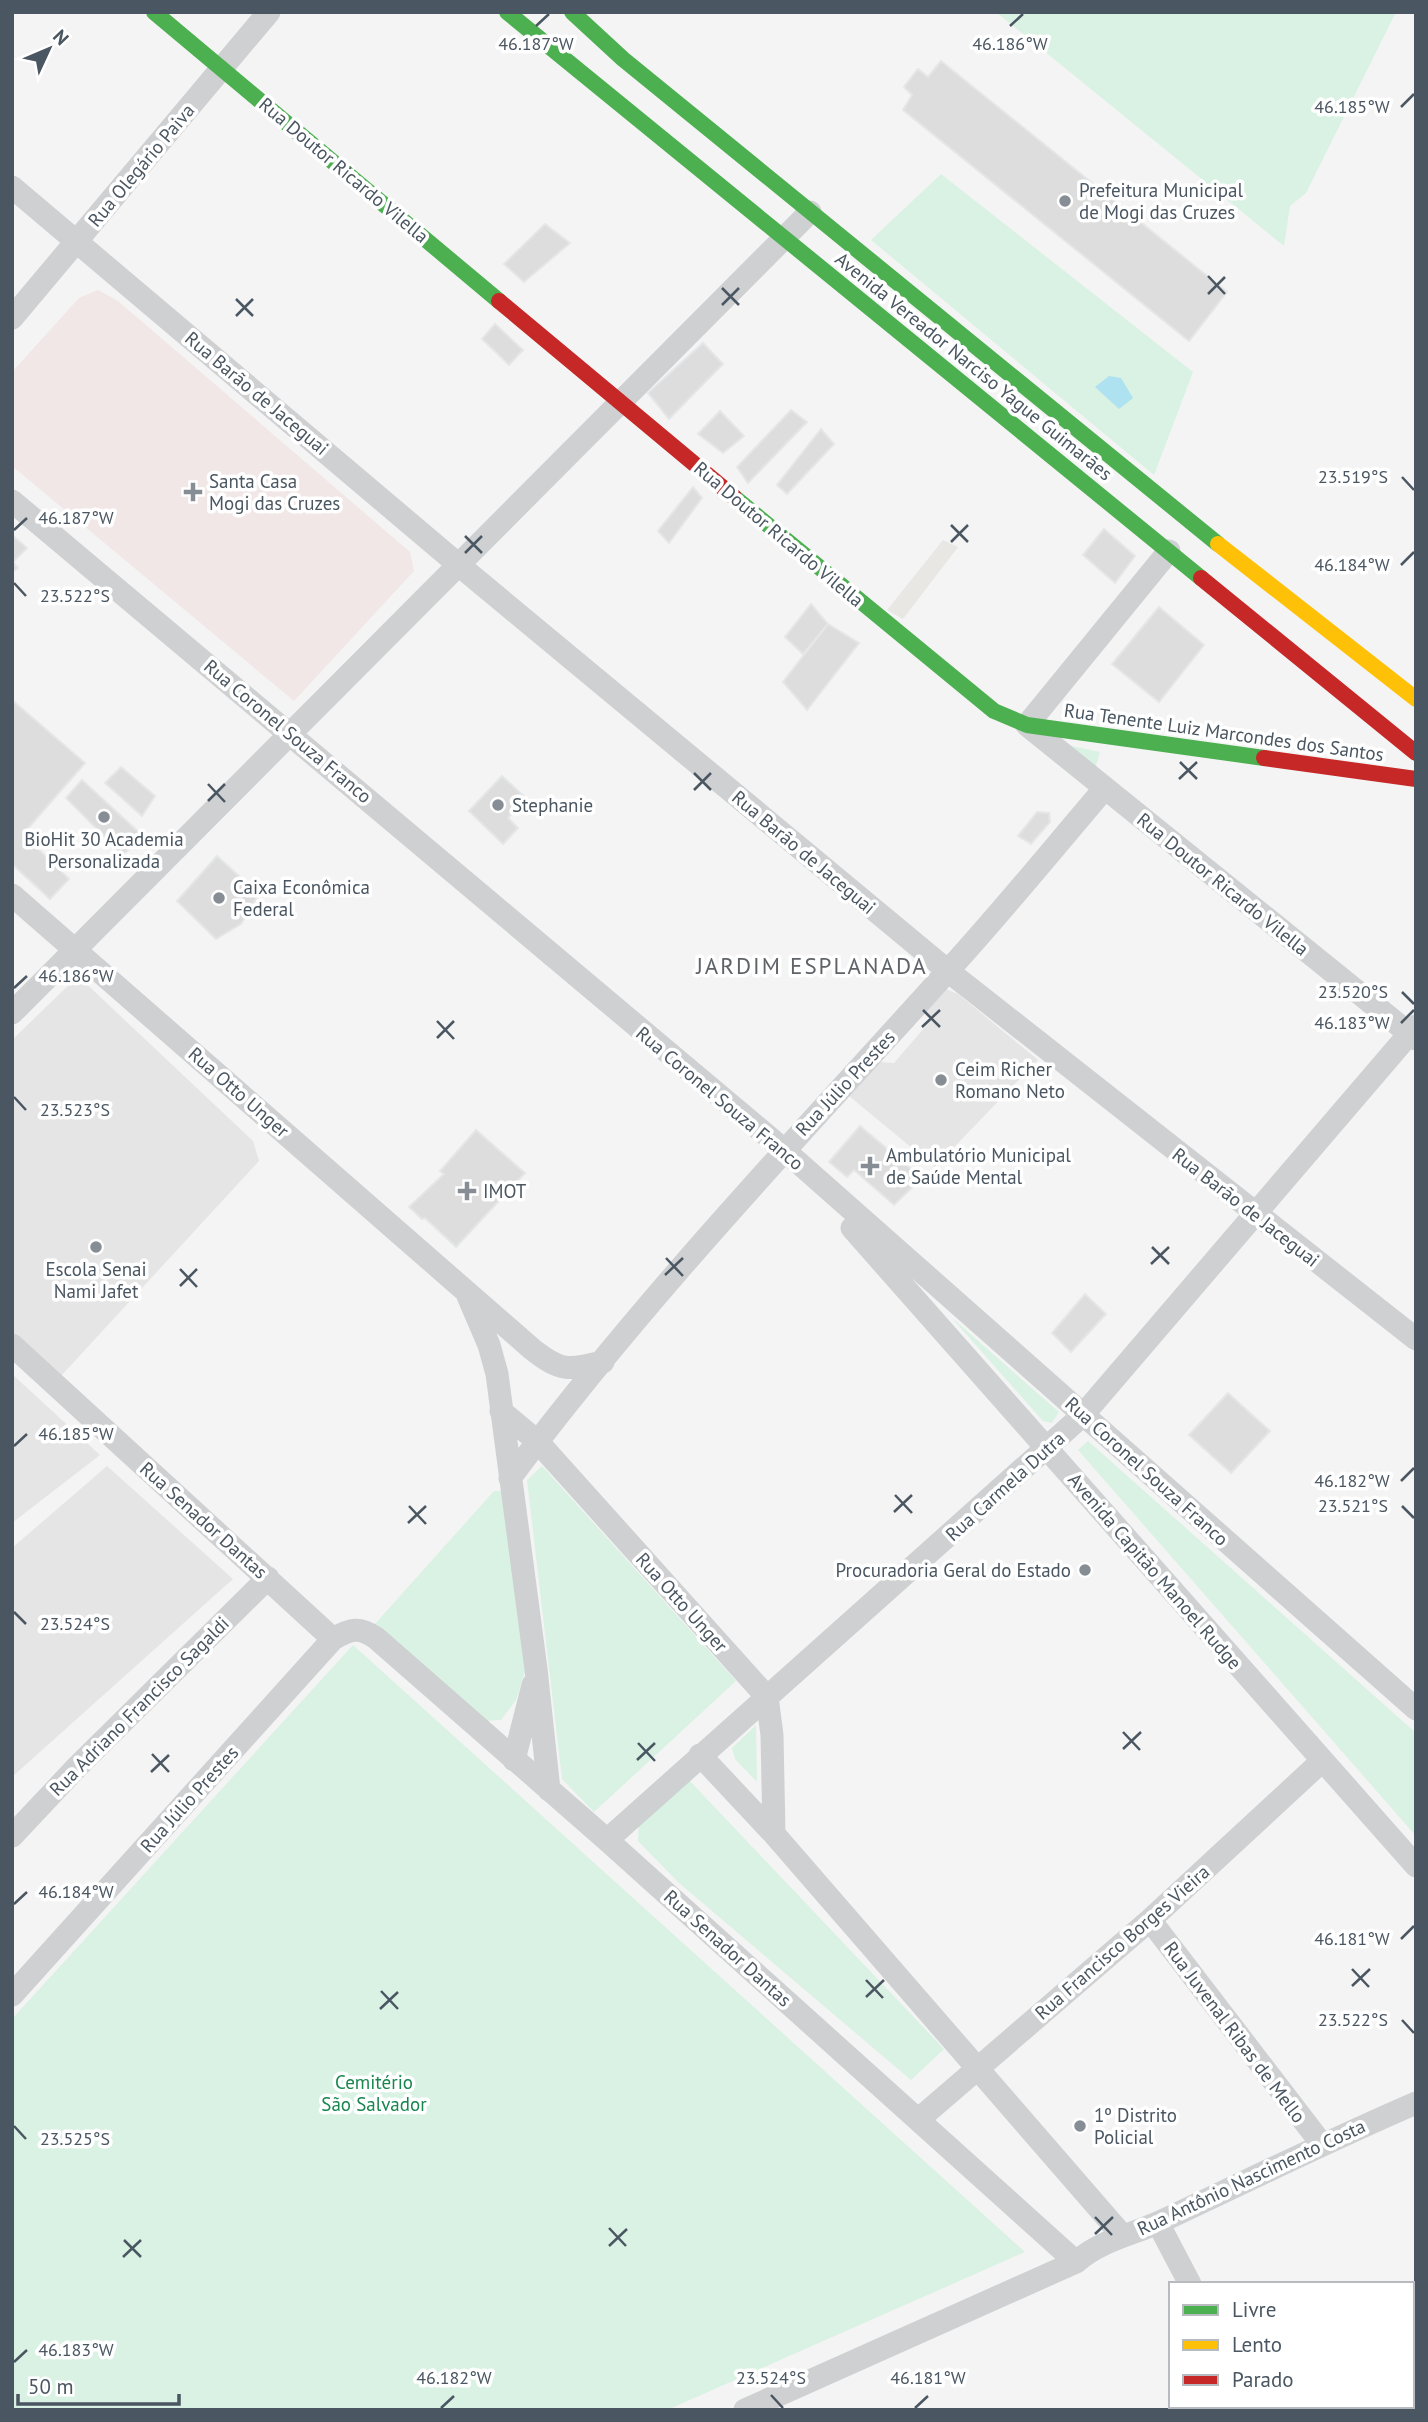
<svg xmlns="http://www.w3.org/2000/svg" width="1428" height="2422" font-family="'PT Sans',sans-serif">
  <rect width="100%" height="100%" fill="#f4f4f4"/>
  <!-- commercial -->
  <path fill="#e8e7e3" d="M943,540L958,547L903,619L887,610Z"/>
  <!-- education -->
  <path fill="#e6e5e6" d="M78,976L253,1141L259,1161L61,1376L12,1332V1040Z
    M946,989L958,994L1038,1060L935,1167L849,1096L879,1062L894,1063L931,1020L923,1013Z
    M12,1374L100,1455L12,1523Z
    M107,1466L233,1579L12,1777V1548Z"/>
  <!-- medical -->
  <path fill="#f1e7e6" d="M98,290L118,301L410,552L414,571L294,701L12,466V372L79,298Z"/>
  <!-- green -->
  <path fill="#d9f2e3" d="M996,12H1396L1306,193L1290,206L1284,246Z
    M941,174L1193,372L1154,475L871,240Z
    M1048,741L1100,752L1093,776Z
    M951,1317L1059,1412L1052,1423L1043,1421Z
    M1088,1441L1416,1733V1836L1078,1450Z
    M542,1466L736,1681L594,1812L562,1779L527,1480Z
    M494,1491H504L528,1662L516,1700L501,1720L484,1721L374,1625Z
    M353,1645L1025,2252L667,2410H12V2019Z
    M756,1725L757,1782L735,1759L732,1748Z
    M688,1779L944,2049L911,2080L679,1883L638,1841L639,1821Z"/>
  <!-- water -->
  <path fill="#aee2f0" d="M1109,376L1121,378L1133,398L1119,409L1095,387Z"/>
  <!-- building -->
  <path fill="#ddddde" stroke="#e5e6e7" stroke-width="2" d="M941,61L1227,292L1189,341L903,110L912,95L904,87L918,69L928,77Z
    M545,224L570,243L524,282L504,264Z
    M495,324L523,350L509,365L482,339Z
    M703,343L723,364L669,419L648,393Z
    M791,410L807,422L748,483L737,467Z
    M720,411L744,436L723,453L698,434Z
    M821,429L834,444L787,494L777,485Z
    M693,487L702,498L669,543L658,531Z
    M1104,529L1135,556L1115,583L1083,555Z
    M12,535L27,548L13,562L18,568L12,572Z
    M811,604L828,624L803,654L785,637Z
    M1159,607L1204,645L1159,702L1112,664Z
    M828,624L859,643L807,710L783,682Z
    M12,700L85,763L23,834L69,879L50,899L12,864Z
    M121,767L155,796L142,816L105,783Z
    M502,776L526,798L508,818L518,828L503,844L469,811Z
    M82,780L143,836L123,855L66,798Z
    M1037,812L1049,813L1050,822L1031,844L1018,836Z
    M217,856L259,894L241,924L216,939L177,901Z
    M860,1126L922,1178L894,1205L854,1170L847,1177L829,1162Z
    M476,1130L525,1173L456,1247L425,1218L422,1219L409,1207L444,1174L440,1171Z
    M1085,1294L1106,1314L1071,1352L1052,1333Z
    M1228,1393L1270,1431L1231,1473L1189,1435Z"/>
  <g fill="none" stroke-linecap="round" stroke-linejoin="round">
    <!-- street -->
    <path stroke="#ced0d2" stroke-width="23" d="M12,187L460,566L948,971L1416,1339
      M12,318L269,12
      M12,501L783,1149L1416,1709
      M1169,551L1027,725L1416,1039
      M12,895L532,1349C561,1372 568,1370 603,1362
      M12,1013L810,212
      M852,1228L1416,1866
      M468,1296L489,1345L497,1374L536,1669L549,1790
      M12,1345L333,1639
      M501,1411L537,1441L767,1697L772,1735L774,1834
      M510,1478C643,1300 797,1138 946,973C1001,913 1052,850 1105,788
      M700,1755L774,1834L1122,2235
      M514,1760L533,1685
      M12,1836L76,1768L268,1578
      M607,1840L1083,1415L1416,1026
      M1150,1920L1321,2143
      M12,1995L333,1639C350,1629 359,1626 376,1638L607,1840L1076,2262
      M919,2119L1150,1920L1322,1761
      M1158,2223L1190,2284
      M1252,2406L1254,2410
      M745,2410L1076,2262C1101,2240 1132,2235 1162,2221C1247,2181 1330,2140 1416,2103"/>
    <!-- fast -->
    <path stroke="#4caf50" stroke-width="16" d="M154,12L499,301
      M507,12L1201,578
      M572,12L623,59L1218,544
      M734,497L994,711L1027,725L1264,758"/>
    <!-- slow -->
    <path stroke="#ffc107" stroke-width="16" d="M1218,544L1416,699"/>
    <!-- jam -->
    <path stroke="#c62828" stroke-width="16" d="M499,301L734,497
      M1201,578L1416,753
      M1264,758L1416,779"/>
  </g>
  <!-- ticks -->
  <path fill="none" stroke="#4a5661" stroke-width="2.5" d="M536,26L549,14M1010,26L1023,14M1401,107L1414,94M1208,276L1225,294M722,288L739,305M1208,294L1225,277M236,299L253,316M722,305L739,288M236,316L253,299M1402,477L1414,490M951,525L968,542M14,530L27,518M465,536L482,553M951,542L968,525M465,553L482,536M1401,565L1414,552M14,583L26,596M1180,762L1197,779M694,773L711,790M1179,779L1197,762M208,784L225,802M694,790L711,773M208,801L225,784M14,988L27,976M1402,992L1414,1004M923,1010L940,1027M437,1021L454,1039M1401,1023L1414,1010M922,1027L940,1010M437,1038L454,1021M14,1097L26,1110M1152,1247L1169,1264M666,1258L683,1276M1151,1264L1169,1247M180,1269L197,1287M665,1275L683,1258M180,1286L197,1269M14,1446L27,1434M1401,1481L1414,1468M895,1495L912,1513M409,1506L426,1524M1402,1506L1414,1518M894,1512L912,1495M408,1523L426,1506M14,1612L26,1624M1123,1732L1140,1750M638,1743L655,1761M1123,1749L1141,1732M152,1754L169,1772M637,1760L655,1743M151,1772L169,1755M14,1904L27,1892M1401,1939L1414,1926M1352,1969L1369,1987M866,1980L883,1998M1352,1986L1370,1969M381,1991L398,2009M866,1997L884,1980M380,2009L398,1992M1402,2020L1414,2033M14,2126L26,2139M1095,2217L1112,2235M609,2228L626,2246M1095,2234L1113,2217M124,2240L141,2257M609,2246L627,2229M123,2257L141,2240M14,2362L27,2350M771,2395L783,2408M441,2408L454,2396M915,2408L928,2396"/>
  <!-- markers -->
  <g fill="#868d94" stroke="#fff" stroke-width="2.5">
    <circle cx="1065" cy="201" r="7"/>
    <path d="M189.5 481.5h7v7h7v7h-7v7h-7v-7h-7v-7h7z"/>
    <circle cx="498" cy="805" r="7"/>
    <circle cx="104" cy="817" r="7"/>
    <circle cx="219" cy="898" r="7"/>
    <circle cx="941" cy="1080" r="7"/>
    <path d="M866.5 1155.5h7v7h7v7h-7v7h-7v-7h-7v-7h7z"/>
    <path d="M463.5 1180.5h7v7h7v7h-7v7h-7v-7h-7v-7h7z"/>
    <circle cx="96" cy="1247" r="7"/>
    <circle cx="1085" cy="1570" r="7"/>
    <circle cx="1080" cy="2126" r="7"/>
  </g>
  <g text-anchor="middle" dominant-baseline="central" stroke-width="7" stroke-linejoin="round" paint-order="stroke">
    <!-- street labels -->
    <g font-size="19" fill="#4a5661" stroke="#fff">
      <text transform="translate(141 165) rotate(-50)">Rua Olegário Paiva</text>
      <text transform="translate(344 170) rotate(40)">Rua Doutor Ricardo Vilella</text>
      <text transform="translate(974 366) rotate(39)">Avenida Vereador Narciso Yague Guimarães</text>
      <text transform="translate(257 393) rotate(40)">Rua Barão de Jaceguai</text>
      <text transform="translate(779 534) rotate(40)">Rua Doutor Ricardo Vilella</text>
      <text transform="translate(288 731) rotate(40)">Rua Coronel Souza Franco</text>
      <text transform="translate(1224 732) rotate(8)">Rua Tenente Luiz Marcondes dos Santos</text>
      <text transform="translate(804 852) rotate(40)">Rua Barão de Jaceguai</text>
      <text transform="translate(1223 884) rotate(39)">Rua Doutor Ricardo Vilella</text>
      <text transform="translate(845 1083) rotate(-47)">Rua Júlio Prestes</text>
      <text transform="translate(239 1092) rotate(41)">Rua Otto Unger</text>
      <text transform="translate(720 1098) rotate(40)">Rua Coronel Souza Franco</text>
      <text transform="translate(1246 1207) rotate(38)">Rua Barão de Jaceguai</text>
      <text transform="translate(1147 1471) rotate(42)">Rua Coronel Souza Franco</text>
      <text transform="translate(1005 1486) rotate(-42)">Rua Carmela Dutra</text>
      <text transform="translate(204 1520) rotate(42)">Rua Senador Dantas</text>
      <text transform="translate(1155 1571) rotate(49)">Avenida Capitão Manoel Rudge</text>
      <text transform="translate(682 1602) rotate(48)">Rua Otto Unger</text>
      <text transform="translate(139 1706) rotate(-45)">Rua Adriano Francisco Sagaldi</text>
      <text transform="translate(189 1799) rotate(-48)">Rua Júlio Prestes</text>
      <text transform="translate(1122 1942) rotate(-41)">Rua Francisco Borges Vieira</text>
      <text transform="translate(728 1948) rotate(42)">Rua Senador Dantas</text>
      <text transform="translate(1235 2032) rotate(53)">Rua Juvenal Ribas de Mello</text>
      <text transform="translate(1251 2177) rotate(-25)">Rua Antônio Nascimento Costa</text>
    </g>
    <!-- poi labels -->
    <g font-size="19" fill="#4a5661" stroke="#fff" text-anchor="start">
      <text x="1079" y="190">Prefeitura Municipal<tspan x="1079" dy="22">de Mogi das Cruzes</tspan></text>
      <text x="209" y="481">Santa Casa<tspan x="209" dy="22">Mogi das Cruzes</tspan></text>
      <text x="512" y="805">Stephanie</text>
      <text x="104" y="839" text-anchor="middle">BioHit 30 Academia<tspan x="104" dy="22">Personalizada</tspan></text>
      <text x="233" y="887">Caixa Econômica<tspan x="233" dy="22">Federal</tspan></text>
      <text x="955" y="1069">Ceim Richer<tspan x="955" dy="22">Romano Neto</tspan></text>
      <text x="886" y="1155">Ambulatório Municipal<tspan x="886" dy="22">de Saúde Mental</tspan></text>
      <text x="483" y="1191">IMOT</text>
      <text x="96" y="1269" text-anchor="middle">Escola Senai<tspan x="96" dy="22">Nami Jafet</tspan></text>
      <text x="1071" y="1570" text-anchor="end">Procuradoria Geral do Estado</text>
      <text x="1094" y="2115">1º Distrito<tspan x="1094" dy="22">Policial</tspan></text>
    </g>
    <!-- park labels -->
    <g font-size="19" fill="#17864f" stroke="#fff">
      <text x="374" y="2082">Cemitério<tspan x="374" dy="22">São Salvador</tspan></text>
    </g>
    <!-- quarter labels -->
    <g font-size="23" letter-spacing="2" fill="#5f6368" stroke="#fff">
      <text x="812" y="965">JARDIM ESPLANADA</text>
    </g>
  </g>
  <g font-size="18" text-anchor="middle" fill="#4a5661" stroke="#fff" stroke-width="7" stroke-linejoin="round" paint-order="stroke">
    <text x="536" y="50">46.187°W</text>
    <text x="1010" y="50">46.186°W</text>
    <text x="1352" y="113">46.185°W</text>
    <text x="1353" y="483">23.519°S</text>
    <text x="76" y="524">46.187°W</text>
    <text x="1352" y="571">46.184°W</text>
    <text x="75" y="602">23.522°S</text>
    <text x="76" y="982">46.186°W</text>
    <text x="1353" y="998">23.520°S</text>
    <text x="1352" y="1029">46.183°W</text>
    <text x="75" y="1116">23.523°S</text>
    <text x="76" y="1440">46.185°W</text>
    <text x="1352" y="1487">46.182°W</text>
    <text x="1353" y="1512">23.521°S</text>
    <text x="75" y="1630">23.524°S</text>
    <text x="76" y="1898">46.184°W</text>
    <text x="1352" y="1945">46.181°W</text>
    <text x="1353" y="2026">23.522°S</text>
    <text x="75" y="2145">23.525°S</text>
    <text x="76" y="2356">46.183°W</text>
    <text x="771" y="2384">23.524°S</text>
    <text x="454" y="2384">46.182°W</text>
    <text x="928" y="2384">46.181°W</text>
  </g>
  <!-- border -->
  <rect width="1428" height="2422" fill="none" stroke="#4a5661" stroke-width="28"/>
  <!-- legend -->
  <rect x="1169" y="2282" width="245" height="126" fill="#ffffff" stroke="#b7bbc0" stroke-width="2"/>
  <rect x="1183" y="2305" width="35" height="10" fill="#4caf50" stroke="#b7bbc0" stroke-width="2"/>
  <text x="1232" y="2317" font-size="21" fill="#4a5661">Livre</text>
  <rect x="1183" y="2340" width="35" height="10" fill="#ffc107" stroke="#b7bbc0" stroke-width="2"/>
  <text x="1232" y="2352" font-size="21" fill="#4a5661">Lento</text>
  <rect x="1183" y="2375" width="35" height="10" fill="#c62828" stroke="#b7bbc0" stroke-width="2"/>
  <text x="1232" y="2387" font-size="21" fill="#4a5661">Parado</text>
  <!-- north arrow -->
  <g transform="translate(49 49) rotate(46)" stroke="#ffffff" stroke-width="5" paint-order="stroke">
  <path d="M0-5L12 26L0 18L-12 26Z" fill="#4a5661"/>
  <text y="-10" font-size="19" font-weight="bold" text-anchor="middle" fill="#4a5661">N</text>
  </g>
  <!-- scale -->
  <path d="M18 2394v10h161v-10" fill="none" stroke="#4a5661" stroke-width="3.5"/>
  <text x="28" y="2394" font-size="21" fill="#4a5661" stroke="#ffffff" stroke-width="5" paint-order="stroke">50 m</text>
</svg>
